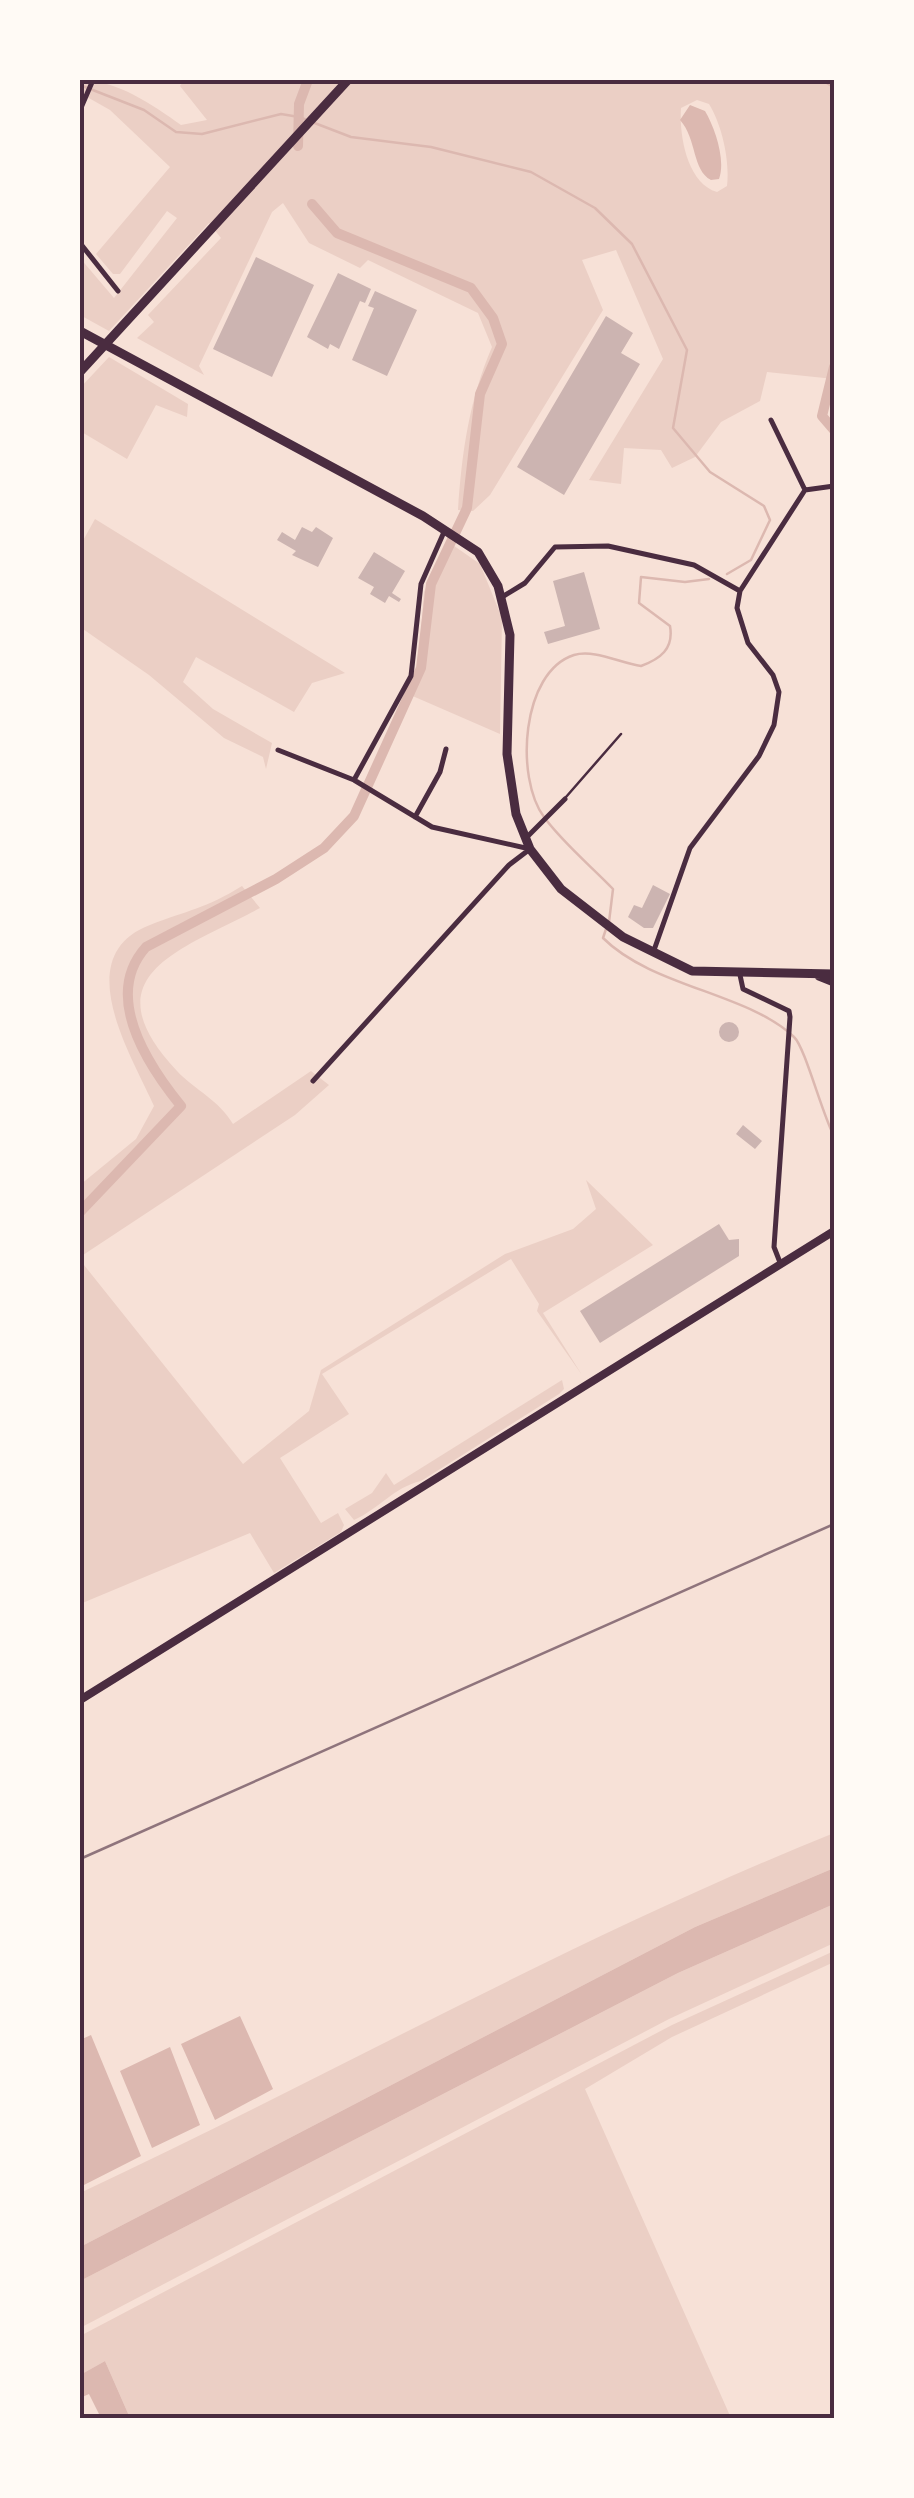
<svg xmlns="http://www.w3.org/2000/svg" width="914" height="2498" font-family="Manrope,sans-serif">
  <rect width="100%" height="100%" fill="#f7e1d7"/>
  <!-- green -->
  <path fill="#ebcfc5" fill-rule="evenodd" d="M81,80C117,80 153,105 181,125L207,120L180,86L184,80H834V379L767,372L760,401L721,422L695,457L672,468L661,450L624,448L621,484L589,480L663,359L616,250L582,260L603,310L490,495L473,511L458,510C462,451 469,401 492,347L478,313L368,260L360,268L309,243L283,203L272,212L199,366L204,375L137,338L154,322L148,315L221,238L209,223L109,331L80,315V258L114,298L177,218L167,211L120,274H113L96,254L170,167L110,110L80,93ZM697,100L709,104C722,125 730,161 727,186L717,192C687,183 679,135 681,108Z
    M109,357L188,404L187,417L156,405L127,459L80,431V388Z
    M95,519L345,673L312,683L294,712L196,657L183,682L213,709L272,743L266,769L263,757L224,738L149,675L80,627V546Z
    M447,541L480,564L502,618L500,734L408,694L418,671L424,592Z
    M242,886L260,908C184,949 86,974 177,1071C196,1091 219,1100 233,1124L311,1071L329,1085L295,1115L80,1257V1185L136,1139L154,1106C132,1056 68,956 150,925C188,910 205,909 242,886Z
    M586,1180L653,1245L543,1313L582,1375L537,1311L539,1304L511,1259L322,1374L349,1414L280,1458L321,1523L338,1513L344,1525L341,1532L274,1573L250,1533L80,1604V1260L243,1464L309,1411L321,1370L505,1254L573,1229L596,1209Z
    M562,1380L564,1389L559,1394L421,1481C394,1487 379,1509 354,1520L345,1509L372,1493L386,1473L394,1485Z
    M834,1833V1868L695,1927L80,2247V2193C332,2075 575,1937 834,1833Z
    M834,1904V1943L669,2019L80,2328V2281L678,1973Z
    M834,1951V1962L672,2037L585,2089L731,2418H130L105,2361L80,2375V2336L672,2025Z"/>
  <!-- water -->
  <path fill="#dcb8b0" d="M690,105L705,111C715,128 726,160 719,179L711,180C692,170 697,139 680,120Z
    M834,1868V1904L678,1973L80,2281V2247L695,1927Z
    M240,2016L273,2089L215,2120L181,2044Z
    M91,2035L141,2156L80,2187V2040Z
    M170,2047L200,2125L152,2148L120,2071Z
    M105,2361L130,2418H101L89,2394L80,2398V2375Z"/>
  <g fill="none" stroke-linecap="round" stroke-linejoin="round">
    <!-- stream -->
    <path stroke="#dcb8b0" stroke-width="2.5" d="M80,85L144,110L176,132L202,134L281,114L299,117L351,137L431,147L531,172L595,208L632,244L687,350L673,428L710,472L764,506L770,520L751,560L727,574
      M609,922L613,889C591,866 563,843 544,817C515,778 521,672 574,655C594,649 620,663 641,666C660,659 674,649 670,626L639,603L641,577L685,582L709,579
      M606,929L603,938C652,987 748,993 794,1037C805,1047 822,1114 834,1136"/>
    <!-- canal -->
    <path stroke="#dcb8b0" stroke-width="10" d="M829,80L834,83
      M298,146L299,104L308,80
      M834,367L822,416L834,430
      M80,1212L181,1106C147,1064 102,996 146,947L276,879L324,848L354,816L421,668L431,584L467,508L480,394L502,344L493,318L471,288L337,233L312,204"/>
  </g>
  <!-- building -->
  <path fill="#ccb4b1" d="M256,257L314,285L272,377L213,349Z
    M338,273L371,289L365,303L360,301L339,349L330,344L328,349L307,337Z
    M375,291L417,310L387,376L352,360L374,308L368,306Z
    M606,316L633,333L621,353L640,364L564,495L517,467Z
    M302,527L312,532L316,527L333,538L318,567L292,555L296,551L277,540L282,532L295,540Z
    M374,552L405,571L392,593L401,599L399,602L389,596L385,603L370,594L374,587L358,578Z
    M584,572L600,629L548,644L544,632L565,626L553,581Z
    M653,885L670,894L653,928H644L628,917L634,905L642,908Z
    M719 1032a10 10 0 1 1 20 0a10 10 0 1 1-20 0Z
    M743,1125L762,1141L755,1149L736,1134Z
    M719,1224L729,1240L739,1239V1256L600,1343L580,1311Z"/>
  <g fill="none" stroke-linecap="round" stroke-linejoin="round">
    <!-- service -->
    <path stroke="#4a2c40" stroke-width="2.5" d="M566,797L621,734"/>
    <!-- minor -->
    <path stroke="#4a2c40" stroke-width="5" d="M80,110L93,80
      M80,243L118,291
      M771,420L805,490
      M502,597L525,583L555,547L608,546L694,565L740,591
      M278,750L354,780L432,827L530,849
      M354,780L411,676L421,584L444,532
      M415,817L440,772L446,749
      M527,837L565,799
      M653,953L690,848L759,756L774,725L779,692L773,675L748,643L737,608L740,591L805,490L834,486
      M740,975L743,989L789,1011L790,1017L774,1247L781,1265
      M313,1081L509,865L530,849"/>
    <!-- secondary -->
    <path stroke="#4a2c40" stroke-width="8" d="M80,1700L834,1231"/>
    <!-- primary -->
    <path stroke="#4a2c40" stroke-width="9" d="M80,331L423,516L478,552L498,586L510,635L507,754L516,814L530,849L561,889L623,937L692,971L834,974
      M80,372L348,80
      M819,976L834,982"/>
    <!-- rail -->
    <path stroke="#8f747c" stroke-width="2.5" d="M80,1859L834,1524"/>
  </g>
  <!-- border -->
  <rect width="914" height="2498" fill="none" stroke="#fffaf5" stroke-width="165"/>
  <rect x="82" y="82" width="750" height="2334" fill="none" stroke="#4a2c40" stroke-width="4"/>
</svg>
